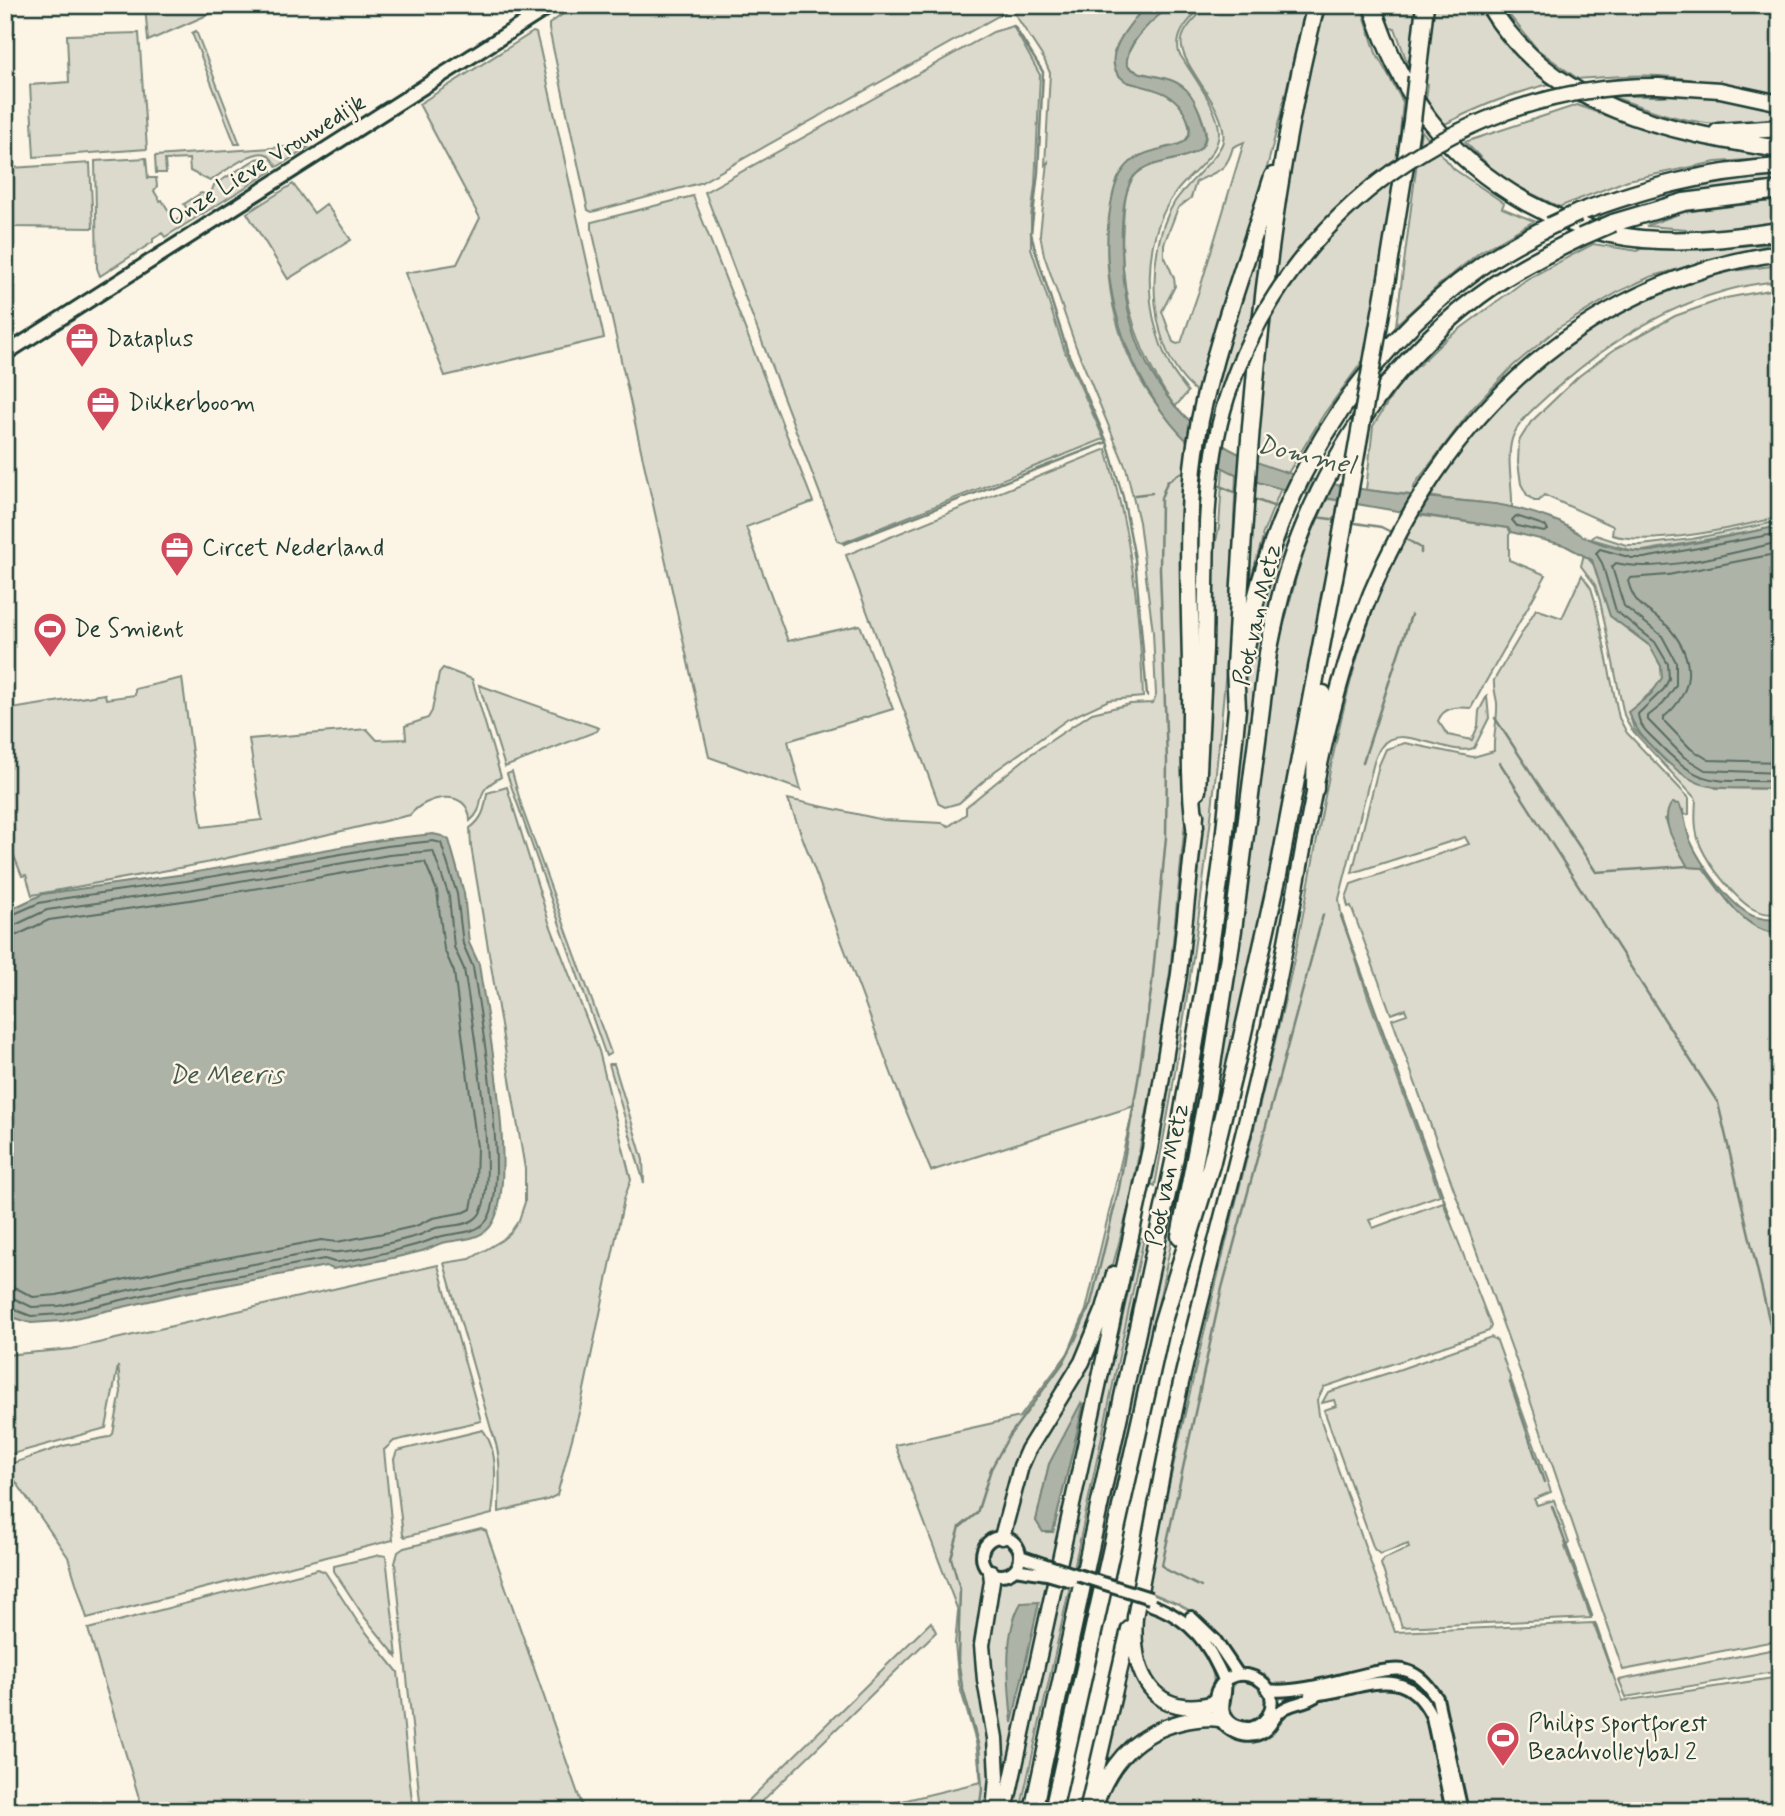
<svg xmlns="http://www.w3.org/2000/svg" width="1785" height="1816" font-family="Mynerve,sans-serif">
  <rect width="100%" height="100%" fill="#fcf5e5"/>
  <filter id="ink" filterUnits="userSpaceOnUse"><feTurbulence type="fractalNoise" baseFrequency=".0143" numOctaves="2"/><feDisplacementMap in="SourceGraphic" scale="14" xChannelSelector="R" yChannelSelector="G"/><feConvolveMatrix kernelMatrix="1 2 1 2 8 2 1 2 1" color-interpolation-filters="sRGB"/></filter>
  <g filter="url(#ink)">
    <!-- green -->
    <path fill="#dcdacc" stroke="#7e8c80" stroke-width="2" fill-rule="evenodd" d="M145,5H230L148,41Z
      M576,5H1002L1005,12L700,183L592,212L588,210L549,29V24Z
      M1009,5H1147L1125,32L1114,52L1127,82C1154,90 1178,90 1188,121C1190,129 1191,136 1185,141C1178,148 1172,145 1164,148C1150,153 1131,170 1118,178C1098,242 1107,318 1139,377C1152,401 1170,421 1188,441L1182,499L1188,737L1185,822L1170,972L1154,1074L1129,1206L1101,1309L1078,1360L1025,1448L1000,1530L983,1540L978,1549L977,1559L986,1574L982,1613L992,1740L991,1811H861L981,1782L976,1742L959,1684L955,1644L958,1611L895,1445L1020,1417L1068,1353L1086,1310L1134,1106L931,1171L899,1094L788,799L884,820L942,823L949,826L966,814V807L1031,754L1092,713L1130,704L1153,703L1156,695L1153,632L1139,522L1126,468L1076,347L1044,255L1040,234L1048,162L1045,165L1050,73L1044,59Z
      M1174,5H1203C1191,19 1174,32 1179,53C1191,73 1220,110 1219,133C1218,157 1189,174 1176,192C1140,240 1144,314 1170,366C1174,375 1182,383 1188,392L1175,407C1136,352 1118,292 1123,225C1124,210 1124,191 1133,178C1148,154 1207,166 1206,134C1206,127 1202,120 1200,113C1181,63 1136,84 1126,62C1131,38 1153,17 1174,5Z
      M1208,5H1306L1282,109L1244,257L1200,394C1147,359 1143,253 1174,203C1184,186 1220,156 1223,141C1229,106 1176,64 1182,39C1185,26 1199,15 1208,5ZM1244,142L1201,285L1181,343L1177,344L1173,342L1162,311L1175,286L1174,278L1164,255V244L1178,208L1191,198L1196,182C1217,170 1226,173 1233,147Z
      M1321,5H1361L1376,53L1403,102L1395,183L1364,359L1324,414L1288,473L1255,463L1276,231Z
      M1379,5H1418L1408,65L1395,28L1386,29Z
      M1433,5H1483L1553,83C1513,93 1479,106 1443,125L1426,99L1428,84L1425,83Z
      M1501,5H1768L1780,13V97C1741,88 1700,79 1660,76C1633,74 1605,77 1578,79L1537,49Z
      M1013,26L1040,75L1035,185L1031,217V248L1065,352L1104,439L842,543L838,541L705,192L993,32Z
      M196,31L240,144H235L192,33Z
      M533,32L536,33L540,49L604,338L445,376L405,273L457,264L480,218L419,104Z
      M139,33L147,149L34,157L30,85L69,82L67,35Z
      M1692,91L1780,107V120C1760,121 1739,124 1719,124C1680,122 1647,109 1611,96H1663Z
      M1577,105L1631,125L1688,137L1780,153V158L1716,162L1628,180L1559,207L1502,179L1465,142Z
      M1421,130L1454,169L1504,203L1502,208L1534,221L1480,252L1439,285L1396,325Z
      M300,146L308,148L277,167C274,163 271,156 266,154C253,149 222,173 210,181L190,171L189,159L165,160L166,173H156L155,156Z
      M146,158L148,178H156L157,186L154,191L160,201L162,200L175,221L189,212L184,204L201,193L208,195L211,193L214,185L256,159L262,158L267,162L272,171L165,237L162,233L153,239V242L100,276L97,268L95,161Z
      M90,163L93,228L12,227L11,168Z
      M1780,172V185L1717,190L1689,195L1603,219L1598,218L1620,201L1663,188Z
      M293,184L314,213L326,204L351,240L288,279L247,213Z
      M693,196L813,502L746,527L788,641L860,625L893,709L788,741L801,790L709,757L592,229V222Z
      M1269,198L1254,319L1230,372L1218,405L1213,403L1221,369L1219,367Z
      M1780,200V227L1687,234L1686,229L1646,226L1684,212Z
      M1593,244L1638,251L1640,249L1780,244V249L1747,254L1739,252L1650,277L1620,291L1558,328L1513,366L1472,409L1415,484L1412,495L1366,490L1373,426L1400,383L1445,340L1527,279Z
      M1780,265V281C1694,288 1616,335 1553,391C1539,404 1518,420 1512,439C1506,460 1513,486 1512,508C1485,501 1457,502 1429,496L1468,439L1501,400L1564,345L1617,311L1716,273Z
      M1780,288V517C1738,527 1652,547 1612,535L1613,526L1544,495L1539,501H1534L1527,495L1521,484L1518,462L1519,441L1531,422L1579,376L1615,349L1675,316L1726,298Z
      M1106,449C1131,532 1140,611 1143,697L1109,700L1068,719L995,771L959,803L945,807L939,804L846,555Z
      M1223,467L1236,474L1232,564L1234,565C1220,774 1194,980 1155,1186L1151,1184L1169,1088L1166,1087L1198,856L1203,782L1211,564L1219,527Z
      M1253,480L1281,488L1262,536L1263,537L1242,609Z
      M1327,499L1338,500L1328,562L1331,563L1272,874L1202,1181H1199L1215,1099L1240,932L1276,654L1305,544H1307Z
      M1417,515L1509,528L1511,532L1509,535V560L1546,575L1471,708C1457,707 1444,706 1438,721L1448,735L1472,740L1478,726L1479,711L1487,696L1489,718L1474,748C1449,758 1399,720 1381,747C1378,751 1376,757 1374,762L1339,899L1341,913L1368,997L1440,1195L1369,1220L1373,1228L1443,1202L1491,1326L1489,1331L1324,1387L1317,1400L1319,1415L1395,1632L1593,1623L1623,1701L1780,1677V1811H1465L1437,1691L1392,1665L1277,1687L1259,1674L1243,1670L1235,1664L1219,1637L1194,1613L1178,1604L1147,1591C1187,1386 1242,1185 1289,982C1325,825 1335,657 1417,515Z
      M1780,521V526L1766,529L1643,551H1634L1591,539L1596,535L1626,545H1641L1692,539Z
      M1286,539H1289C1249,684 1241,835 1218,983C1188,1182 1142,1379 1099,1575L1093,1573L1182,1158L1250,649L1272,556Z
      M1584,554L1595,566L1610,616L1650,646L1661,666L1662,678L1658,686L1629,712L1634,729L1666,762L1716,788L1780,789V914C1770,914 1762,914 1753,909C1736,900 1709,865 1701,847C1694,832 1695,814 1696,799L1631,729L1624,715L1600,601L1595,585L1581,566Z
      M1582,575L1591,588L1595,601L1619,718L1627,733L1689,798V814L1684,815L1683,810L1665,819L1688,867L1703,868C1723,893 1745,934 1780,933V1640L1623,1670L1520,1371L1392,1019L1407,1014L1405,1009L1391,1014L1351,906L1348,907L1346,898L1351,884L1469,844L1465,837L1352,873L1379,765L1386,749L1405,743L1473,757L1494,751C1493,734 1498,719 1497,703C1496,695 1493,688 1494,680L1536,609L1562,618Z
      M443,668L472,679L501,777C469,794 490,804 470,821C469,786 425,796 410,815L206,863L32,895L26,875L22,876L5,833V710L105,694L106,699L135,695V689L182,678L202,827L262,820L249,739L367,729L377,740L406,739L405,726L428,718L432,711L439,673Z
      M479,685L599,728L597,731L505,767Z
      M512,772L523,811L611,1053L606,1056L507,774Z
      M507,787L549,922L599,1051L631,1180L624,1199L580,1409L557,1495L547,1500L499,1512C499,1483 503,1457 491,1429L444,1263L470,1259L502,1240L510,1233L519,1220L525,1202V1169L471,846L470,828C483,819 485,808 487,793Z
      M609,1064H614L643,1160L644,1183Z
      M1140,1238H1144L1074,1568L1064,1564L1114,1333H1119Z
      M438,1265L481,1421L394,1441L384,1450L393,1540L87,1618L68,1557L5,1466L63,1446L109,1437L113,1434L121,1392L118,1366L106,1428L5,1456V1355L72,1349Z
      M1112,1298L1055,1560L1040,1556H1030L1010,1535L1024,1468ZM1082,1404L1083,1407L1053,1532L1036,1521L1049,1464Z
      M1491,1337L1497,1341L1551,1492L1534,1499L1537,1505L1554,1500L1569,1543L1565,1547L1591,1618L1402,1627L1381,1564L1384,1559L1409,1548L1408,1544L1380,1554L1374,1549L1324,1410L1336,1406L1334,1400L1322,1403L1328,1392L1395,1371Z
      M483,1430C500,1452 495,1488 492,1514L405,1537L403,1535L394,1459L397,1451Z
      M481,1529L486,1531L584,1811H421L395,1563L398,1552L404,1548Z
      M988 1556a13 13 0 1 1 26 0a13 13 0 1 1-26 0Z
      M380,1555L386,1556L397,1657L365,1618L334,1571V1566Z
      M318,1569L325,1572L357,1621L398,1672L412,1801L410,1809L143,1811L88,1629Z
      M1023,1575L1051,1583L1000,1811L985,1644L996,1578Z
      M1059,1584L1070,1586L1020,1811H1010Z
      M1144,1609C1175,1618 1189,1626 1205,1655C1239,1715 1165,1717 1143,1667C1138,1657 1141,1621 1144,1609Z
      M1132,1616L1139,1678L1199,1712L1167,1723L1100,1781Z
      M931,1622L936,1632L752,1811H738Z
      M1780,1648V1671L1626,1697L1619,1680Z
      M1240,1680C1264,1682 1278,1706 1254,1721L1238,1720C1227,1710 1225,1688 1240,1680Z
      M1382,1686C1401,1689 1412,1695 1424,1709L1445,1811H1097L1106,1784L1120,1761L1169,1728L1216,1723L1230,1735L1280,1717L1290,1710L1349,1693Z"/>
    <!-- water -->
    <path fill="#aeb3a7" stroke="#758479" stroke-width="2" d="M1147,5H1174C1157,15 1124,43 1127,65C1141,81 1172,70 1190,94C1196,102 1200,113 1203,123C1218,170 1149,151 1132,179C1116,207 1122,278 1128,309C1166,484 1342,488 1485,503C1509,505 1536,513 1559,522C1567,526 1575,531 1583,536C1597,543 1619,550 1635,551C1649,553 1664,549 1678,546C1712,540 1746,533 1780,526V789C1721,785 1703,800 1656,751C1644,739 1635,729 1628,712L1651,694L1662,678L1661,666L1650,646L1610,616L1592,560L1564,545L1511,532L1508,528C1452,519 1396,512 1341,501C1306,494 1270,488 1238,475C1185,453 1149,401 1128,350C1109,300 1101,247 1113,194C1127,134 1183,158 1189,134C1191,128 1189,123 1187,118C1177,91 1152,89 1127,82C1094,63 1130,23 1147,5Z
      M1672,803L1679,804C1686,815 1685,828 1690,840C1700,863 1730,906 1753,916C1762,919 1770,920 1780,920V933C1745,934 1723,893 1703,868L1688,867C1679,849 1657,822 1672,803Z
      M433,834L442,836L449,840L464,893L469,943L479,964L481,978C488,1024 522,1200 487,1230C474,1241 457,1239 442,1243C435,1245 429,1249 422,1251C393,1259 362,1264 333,1269L326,1266L184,1293L62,1321L31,1323L12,1317L5,1310V912L43,894L185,874L387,839Z
      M1081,1403L1083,1407L1053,1532H1043L1036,1521L1049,1464Z
      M1039,1602L1012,1723C1009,1686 1002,1636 1021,1603Z"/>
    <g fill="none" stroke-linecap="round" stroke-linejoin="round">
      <!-- shore -->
      <path stroke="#586c62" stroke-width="2" d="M1516,516L1546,526L1548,530L1544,532L1517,526L1512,520Z
        M1780,533L1644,558H1632L1600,549L1596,553L1602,563L1616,611L1655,642L1668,664L1669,679L1664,689L1638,714C1639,727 1650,735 1659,744C1707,794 1720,777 1780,782
        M1780,542C1734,552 1660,574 1616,563L1612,567L1624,606L1662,636L1676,662V685L1663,704L1648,716V720L1684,757L1705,770L1780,773
        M1780,553L1668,575L1630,578L1628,581C1636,612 1652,608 1670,629C1696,660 1694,692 1664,717V721L1691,749L1709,760L1780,762
        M5,918L39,903L66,898L186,881L387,846L433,841L441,843L457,894L463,944L473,967C480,1013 511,1186 487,1220C475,1237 449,1231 433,1239C420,1245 348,1263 334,1262C331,1261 328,1260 324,1259L182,1286L61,1314L31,1316L5,1306
        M5,927L13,926L47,910L188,890L389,855L433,851L449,896L454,947L464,969C470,1008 503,1194 477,1217C467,1227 449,1225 436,1228C429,1230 424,1234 417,1236C395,1242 360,1251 338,1252C333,1253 328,1250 322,1251L181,1278L59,1306L32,1307L13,1298L5,1297
        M5,937L17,935L49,920L190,900L390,865L425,862L437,891L444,949L454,972L477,1147L476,1182L471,1209L465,1212L433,1218L416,1226L394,1231L337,1242L321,1240L178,1267L57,1295L33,1297L16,1288L5,1286"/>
      <!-- stream -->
      <path stroke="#758479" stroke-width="2.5" d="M1014,26L1043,72L1038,172L1031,233L1034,246L1068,353L1107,442L1123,497L1135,559L1147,696
        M1215,484L1241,495
        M1135,495L1152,493
        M1251,498L1281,509
        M1315,517L1339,520
        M1349,522L1381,527L1393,533
        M1403,537L1421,548V553
        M844,544L1107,442
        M1495,718L1596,872L1688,866
        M1363,762L1411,615
        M1500,763L1718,1103L1780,1366
        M1341,916L1451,1219
        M1510,1382L1544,1482
        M1552,1506L1592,1616
        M1201,1587L1167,1570L1162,1565L1222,1288L1323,915
        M1595,1623L1612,1673
        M979,1811L982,1789L979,1747L962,1686L958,1660L960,1589L951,1558L960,1527L977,1513L991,1469L1009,1436L1063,1363L1075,1340L1091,1303L1119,1188L1138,1080L1152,984L1166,837L1167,760L1160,569L1161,498L1167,482L1180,473H1186"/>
      <defs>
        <path id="tertiary" d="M982 1556a19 19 0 1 1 38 0a19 19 0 1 1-38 0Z
          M1020,1556L1049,1566
          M1015,1569L1047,1574
          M1149,1604C1181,1615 1202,1633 1217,1665C1220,1671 1224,1678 1225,1685C1227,1694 1221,1703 1224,1712C1228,1724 1240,1728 1251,1728C1260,1725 1267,1720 1270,1711C1282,1674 1223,1659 1215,1697C1211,1721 1238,1744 1261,1733C1272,1728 1273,1716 1282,1710C1292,1702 1305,1704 1317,1695
          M1191,1617L1215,1640L1238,1674
          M1268,1690C1299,1694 1341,1679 1371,1673C1382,1671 1393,1668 1404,1670C1420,1674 1428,1685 1437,1698L1462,1811
          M1310,1695C1358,1693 1404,1657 1432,1717L1452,1811"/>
        <path id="secondary" d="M5,354L552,5"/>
        <path id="trunk" d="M1659,86L1720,90L1780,103
          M1198,791L1205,649L1207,523
          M1002,1537L1021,1466L1028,1450L1082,1362L1104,1309L1114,1274
          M991,1572L992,1581L982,1645L985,1680L995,1738L997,1777L994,1811
          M1215,1703C1151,1720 1131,1671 1135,1617C1150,1540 1163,1463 1180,1387C1208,1266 1242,1147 1269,1026C1299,892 1313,753 1359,624C1428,433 1573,282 1780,253
          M1096,1803C1111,1761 1137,1733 1181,1722C1193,1719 1207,1717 1220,1719
          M1005,1811L1150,1149L1179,974L1196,815
          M1087,1811L1129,1629"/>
        <path id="motorway" d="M1372,5C1400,94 1445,156 1526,202C1551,216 1581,228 1610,234C1666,246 1724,239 1780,231
          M1489,5C1550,109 1671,132 1780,149
          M1417,77L1425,5
          M1718,132L1780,128
          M1578,213C1648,187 1705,172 1780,167
          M1613,223L1684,202L1780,190
          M1387,278L1412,121
          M1245,654C1268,500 1354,357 1481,266C1503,250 1527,238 1550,226
          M1315,789L1316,742L1323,694
          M1195,826C1188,774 1192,720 1191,668C1190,584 1184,502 1200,420C1217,337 1248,257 1273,176
          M1180,1236L1207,1097L1233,930L1268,653C1274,625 1279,597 1288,570C1325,456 1397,351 1497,283C1524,265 1552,251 1581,237
          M1033,1811L1175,1157L1205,983L1222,861L1237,709L1235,667C1248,445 1261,221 1316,5
          M1053,1811L1162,1324L1211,1165L1240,1046L1278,875L1337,562"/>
      </defs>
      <!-- tertiary casing -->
      <use href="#tertiary" stroke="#1f3d34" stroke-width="16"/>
      <!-- secondary casing -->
      <use href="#secondary" stroke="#1f3d34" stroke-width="18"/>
      <!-- trunk casing -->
      <use href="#trunk" stroke="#1f3d34" stroke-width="19"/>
      <!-- motorway casing -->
      <use href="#motorway" stroke="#1f3d34" stroke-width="21"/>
      <!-- tertiary -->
      <use href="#tertiary" stroke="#fcf5e5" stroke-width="10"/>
      <!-- secondary -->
      <use href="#secondary" stroke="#fcf5e5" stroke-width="12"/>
      <!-- trunk -->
      <use href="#trunk" stroke="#fcf5e5" stroke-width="14"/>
      <!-- motorway -->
      <use href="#motorway" stroke="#fcf5e5" stroke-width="16"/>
      <defs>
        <path id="tertiary-bridge" d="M1049,1566L1150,1598
          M1047,1574L1071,1581"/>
        <path id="trunk-bridge" d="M1207,523C1209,481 1214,438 1227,397C1287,212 1465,84 1659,86"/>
        <path id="motorway-bridge" d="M1412,121L1417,77
          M1550,226L1578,213
          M1581,237L1613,223
          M1337,562L1387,278"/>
      </defs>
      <!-- tertiary-bridge casing -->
      <use href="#tertiary-bridge" stroke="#1f3d34" stroke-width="16" stroke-linecap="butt"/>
      <!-- trunk-bridge casing -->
      <use href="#trunk-bridge" stroke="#1f3d34" stroke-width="19" stroke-linecap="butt"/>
      <!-- motorway-bridge casing -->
      <use href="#motorway-bridge" stroke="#1f3d34" stroke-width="21" stroke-linecap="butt"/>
      <!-- tertiary-bridge -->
      <use href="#tertiary-bridge" stroke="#fcf5e5" stroke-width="10"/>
      <!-- trunk-bridge -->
      <use href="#trunk-bridge" stroke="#fcf5e5" stroke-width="14"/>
      <!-- motorway-bridge -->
      <use href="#motorway-bridge" stroke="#fcf5e5" stroke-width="16"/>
    </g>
  </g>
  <!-- icons -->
  <defs>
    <symbol id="office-pin" viewBox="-11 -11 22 30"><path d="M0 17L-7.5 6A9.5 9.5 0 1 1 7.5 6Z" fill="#d1495b" stroke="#fcf5e5"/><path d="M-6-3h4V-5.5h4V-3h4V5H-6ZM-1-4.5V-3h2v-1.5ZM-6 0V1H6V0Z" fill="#fff"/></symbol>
    <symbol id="stadium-pin" viewBox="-11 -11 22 30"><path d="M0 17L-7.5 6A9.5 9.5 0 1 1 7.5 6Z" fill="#d1495b" stroke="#fcf5e5"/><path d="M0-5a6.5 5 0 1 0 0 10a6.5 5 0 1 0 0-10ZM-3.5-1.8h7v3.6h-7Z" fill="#fff"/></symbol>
  </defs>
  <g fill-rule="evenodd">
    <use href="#office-pin" x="63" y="320" width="38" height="52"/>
    <use href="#office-pin" x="84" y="384" width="38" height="52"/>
    <use href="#office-pin" x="158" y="529" width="38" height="52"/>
    <use href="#stadium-pin" x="31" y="610" width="38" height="52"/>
    <use href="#stadium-pin" x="1484" y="1719" width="38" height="52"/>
  </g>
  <g text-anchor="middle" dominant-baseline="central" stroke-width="5" stroke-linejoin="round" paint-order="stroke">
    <!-- street labels -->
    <g font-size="24" fill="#1f3d34" stroke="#fcf5e5">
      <text transform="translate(267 161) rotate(-32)">Onze Lieve Vrouwedijk</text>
      <text transform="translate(1258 615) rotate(-77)">Poot van Metz</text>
      <text transform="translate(1168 1175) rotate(-79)">Poot van Metz</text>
    </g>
    <!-- poi labels -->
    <g font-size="24" fill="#1f3d34" stroke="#fcf5e5" text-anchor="start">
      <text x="106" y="339">Dataplus</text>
      <text x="128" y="403">Dikkerboom</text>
      <text x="202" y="548">Circet Nederland</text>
      <text x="74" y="629">De Smient</text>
      <text x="1528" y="1724">Philips sportforest<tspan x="1528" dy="28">Beachvolleybal 2</tspan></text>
    </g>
    <!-- water labels -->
    <g font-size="26" font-style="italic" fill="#435a51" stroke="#fcf5e5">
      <text transform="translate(1306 456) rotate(13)">Dommel</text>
      <text x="226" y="1076">De Meeris</text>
    </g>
  </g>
  <!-- margin -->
  <rect width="1785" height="1816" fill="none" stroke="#fcf5e5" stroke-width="28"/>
  <rect x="14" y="14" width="1757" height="1788" fill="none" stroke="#1f3d34" stroke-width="2.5" filter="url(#ink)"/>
</svg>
